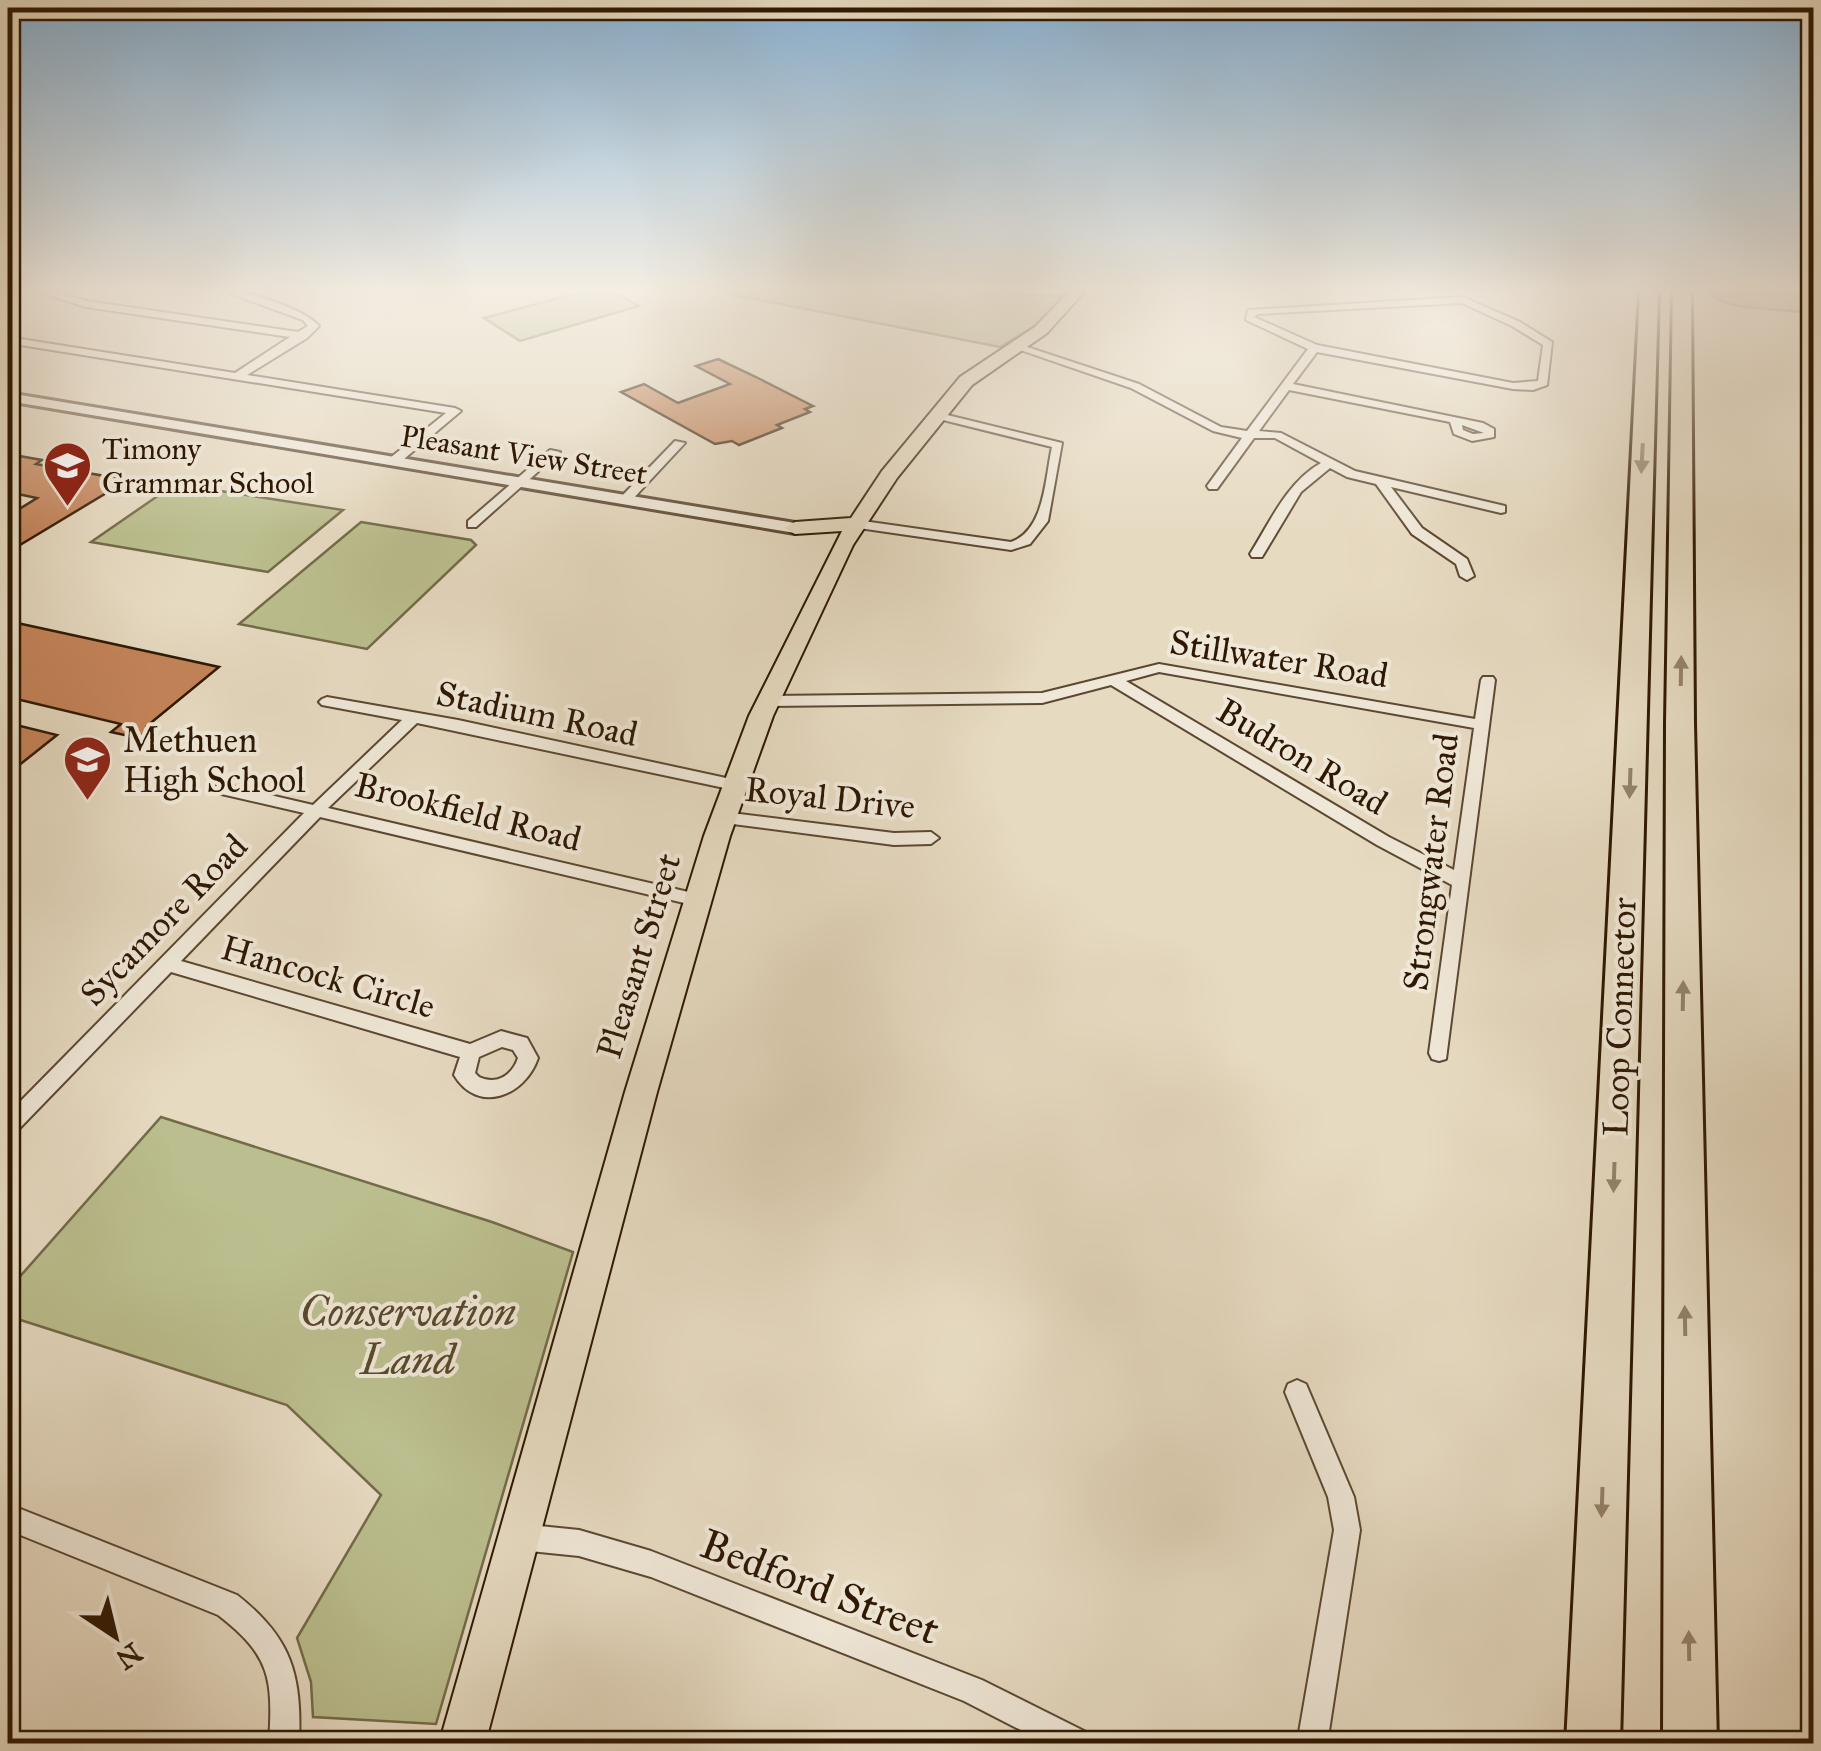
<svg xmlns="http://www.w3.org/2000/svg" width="1821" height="1751" font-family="'IM FELL Great Primer',serif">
  <rect width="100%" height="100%" fill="#e6dac1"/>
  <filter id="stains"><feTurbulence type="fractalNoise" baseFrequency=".002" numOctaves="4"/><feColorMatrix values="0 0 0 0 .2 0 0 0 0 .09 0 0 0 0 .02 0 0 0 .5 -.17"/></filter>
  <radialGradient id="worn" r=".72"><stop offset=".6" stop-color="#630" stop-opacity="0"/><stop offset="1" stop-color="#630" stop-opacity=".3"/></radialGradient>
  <!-- green -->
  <path fill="#bbbe8e" stroke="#746b48" stroke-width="2.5" d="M585,291H611L639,306L520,341L484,318Z
    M735,291H955L1061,296L1046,319L1000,347L729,294Z
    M1708,291L1813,296V314C1786,307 1724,313 1708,291Z
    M175,484L343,510L268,572L91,542Z
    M361,522L471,540L476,545L367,649L239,624Z
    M161,1117L492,1222L573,1252L436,1724L313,1717L311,1682L297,1638L381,1495L287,1405L8,1316V1290Z"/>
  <!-- building -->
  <path fill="#c5845a" stroke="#2e1802" stroke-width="2.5" d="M718,359L756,377L813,406L805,409L810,412L777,425L782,428L739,445L732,441L715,444L621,392L644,384L678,403L730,384L696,366Z
    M8,454L42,460L36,464L128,480L15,548L8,546V516L37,498L8,492Z
    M8,621L219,667L147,726L151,728L138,738L111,732L121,724L8,697Z
    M8,723L57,735L8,774Z"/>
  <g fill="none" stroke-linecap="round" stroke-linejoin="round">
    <defs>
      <path id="minor" d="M37,291H51L87,301L298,332L308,326L303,320L224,291C247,290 304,309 319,326L307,338L247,375L455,408L461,411L398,464H390V458L446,413L8,343V337L235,373L290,337L86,307Z
        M1463,297L1520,322L1552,342L1547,385L1533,390L1513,389L1317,352L1293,384L1483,423L1494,429V437L1472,441L1454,434L1450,422L1289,390L1259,431L1281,433L1355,471L1505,506V512L1501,513L1391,487L1422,528L1467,559L1474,576L1467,580L1460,576L1456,564L1412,534L1376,484L1347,477L1330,468L1301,492L1262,557H1252L1250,554C1270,522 1287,482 1321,463L1275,438H1254L1217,489H1209L1207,486L1242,438L1213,431L1131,388L1009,346L1018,344L1139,384L1221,427L1247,431L1308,349L1246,320L1248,310ZM1462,303L1512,326L1543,345L1538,381L1513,383L1317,345L1254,317L1258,314ZM1462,425L1484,433L1473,434L1463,430Z
        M935,412L1062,443L1048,521L1030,544L1011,550L852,527V521L856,520L1011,542C1045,530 1045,478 1052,447L931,417V413Z
        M675,441L685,443L629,503H621V497Z
        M550,450L560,452L476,527H468V521Z
        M1159,664L1475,719L1481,680L1483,677H1493L1495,680L1446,1059L1439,1061L1432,1059L1429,1053L1452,885L1377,845L1111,685L1042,703L769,706L761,701L769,696L1042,693ZM1159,672L1474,728L1454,870L1389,837L1126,681Z
        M327,697L458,720L740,781L742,785L734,790L417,723L328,808L697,894L706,900L697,906L320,817L181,961L470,1044L501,1031L527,1038L538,1058C525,1096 478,1115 454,1075L460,1057L171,972L15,1133L8,1136V1114L304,813L217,793L215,789L217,785L223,784L313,805L402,720L322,705L319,702L322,699ZM502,1047L513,1050L518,1058C512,1076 496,1085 479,1077L475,1073L479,1057Z
        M723,812L894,833L931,832L939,838L931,844L894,845L717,822L715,818Z
        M1297,1380L1306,1384L1354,1497L1360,1530L1327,1744H1297L1334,1530L1328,1497L1285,1392L1288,1384Z
        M8,1504L237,1595C292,1638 302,1675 299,1744H269C273,1678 271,1656 218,1615L8,1530Z
        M520,1524L579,1530L651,1551L982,1680L1090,1734L1094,1744H1048L964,1701L651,1577L579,1556L520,1550L511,1546L507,1537L511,1528Z"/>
      <path id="tertiary" d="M8,393L795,523L803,528L795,533L8,401Z"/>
      <path id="primary" d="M1070,291H1085L1047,333L972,385L897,478L853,545L773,716L730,836L657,1092L485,1744H439L625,1092L704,836L749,716L842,531L795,534L785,528L795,522L851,518L882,471L960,377L1035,327Z"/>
      <path id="motorway" d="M1640,291H1658L1620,1744H1566Z
        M1673,291H1691L1694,723L1717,1744H1663L1666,723Z"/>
    </defs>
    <!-- minor casing -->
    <use href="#minor" stroke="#5c4832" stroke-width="4"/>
    <!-- tertiary casing -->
    <use href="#tertiary" stroke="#5c4832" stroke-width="6"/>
    <!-- primary casing -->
    <use href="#primary" stroke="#2e1802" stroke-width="4"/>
    <!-- motorway casing -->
    <use href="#motorway" stroke="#2e1802" stroke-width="6"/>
    <!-- minor -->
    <use href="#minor" fill="#efe7d7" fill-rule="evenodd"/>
    <!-- tertiary -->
    <use href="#tertiary" fill="#efe7d7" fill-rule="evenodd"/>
    <!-- primary -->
    <use href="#primary" fill="#e6dac1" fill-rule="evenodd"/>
    <!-- motorway -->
    <use href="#motorway" fill="#e6dac1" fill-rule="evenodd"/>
  </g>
  <!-- one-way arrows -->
  <defs><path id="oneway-solid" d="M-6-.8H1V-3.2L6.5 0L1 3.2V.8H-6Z" transform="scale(2.5)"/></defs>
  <g fill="#93836b">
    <use href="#oneway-solid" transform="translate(1642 458) rotate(93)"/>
    <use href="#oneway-solid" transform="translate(1681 671) rotate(-89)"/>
    <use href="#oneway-solid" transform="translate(1630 783) rotate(92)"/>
    <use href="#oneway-solid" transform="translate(1683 996) rotate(-89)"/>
    <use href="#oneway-solid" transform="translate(1614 1177) rotate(92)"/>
    <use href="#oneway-solid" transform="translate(1685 1321) rotate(-91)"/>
    <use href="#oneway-solid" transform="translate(1602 1502) rotate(92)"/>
    <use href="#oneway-solid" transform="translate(1689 1646) rotate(-91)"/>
  </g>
  <!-- sky -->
  <linearGradient id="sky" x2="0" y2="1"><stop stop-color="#8ab5d8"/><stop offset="0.54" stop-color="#f4eee3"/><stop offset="1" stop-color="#f4eee3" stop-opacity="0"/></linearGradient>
  <rect width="1821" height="536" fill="url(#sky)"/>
  <!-- icons -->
  <defs>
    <symbol id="school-pin" viewBox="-11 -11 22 30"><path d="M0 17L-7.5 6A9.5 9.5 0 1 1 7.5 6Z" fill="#8f2418" stroke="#efe7d7"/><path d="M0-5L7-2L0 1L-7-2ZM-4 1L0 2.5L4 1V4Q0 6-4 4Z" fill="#fff"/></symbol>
  </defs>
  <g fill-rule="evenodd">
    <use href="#school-pin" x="40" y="438" width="55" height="75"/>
    <use href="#school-pin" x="60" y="732" width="55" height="75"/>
  </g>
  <g text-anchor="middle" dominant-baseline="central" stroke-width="8" stroke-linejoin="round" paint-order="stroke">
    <!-- far-poi labels -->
    <g font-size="30" fill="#2e1802" stroke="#efe7d7" text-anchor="start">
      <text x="102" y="449">Timony<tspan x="102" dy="34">Grammar School</tspan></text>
    </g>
    <!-- far-street labels -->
    <g font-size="30" fill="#2e1802" stroke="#efe7d7">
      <text transform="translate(524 455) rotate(9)">Pleasant View Street</text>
    </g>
    <!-- street labels -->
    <g font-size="35" fill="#2e1802" stroke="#efe7d7">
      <text transform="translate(1279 659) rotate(9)">Stillwater Road</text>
      <text transform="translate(537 714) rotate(12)">Stadium Road</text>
      <text transform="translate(1302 757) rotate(31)">Budron Road</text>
      <text transform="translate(830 798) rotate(6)">Royal Drive</text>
      <text transform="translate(468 812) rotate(14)">Brookfield Road</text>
      <text transform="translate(1431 862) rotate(-83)">Strongwater Road</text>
      <text transform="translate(164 920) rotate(-46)">Sycamore Road</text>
      <text transform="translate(639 956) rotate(-73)">Pleasant Street</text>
      <text transform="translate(328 977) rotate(16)">Hancock Circle</text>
      <text transform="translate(1620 1017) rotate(-88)">Loop Connector</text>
    </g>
    <!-- poi labels -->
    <g font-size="35" fill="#2e1802" stroke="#efe7d7" text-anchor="start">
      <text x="123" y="740">Methuen<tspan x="123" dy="40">High School</tspan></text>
    </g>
    <!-- near-park labels -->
    <g font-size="42" font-style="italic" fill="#584a2c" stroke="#efe7d7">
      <text x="408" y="1312">Conservation<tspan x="408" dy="48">Land</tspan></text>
    </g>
    <!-- near-street labels -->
    <g font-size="42" fill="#2e1802" stroke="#efe7d7">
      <text transform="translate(820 1587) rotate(21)">Bedford Street</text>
    </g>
  </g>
  <!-- margin -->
  <rect width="1821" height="1751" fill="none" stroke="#e6dac1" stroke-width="40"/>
  <rect x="10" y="10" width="1801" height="1731" fill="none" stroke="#2e1802" stroke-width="5"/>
  <rect x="20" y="20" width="1781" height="1711" fill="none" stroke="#2e1802" stroke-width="2.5"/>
  <!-- north arrow -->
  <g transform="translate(115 1636) rotate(145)" stroke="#efe7d7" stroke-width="8" paint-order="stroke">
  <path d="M0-8L18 38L0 25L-18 38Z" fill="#2e1802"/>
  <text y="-15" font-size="28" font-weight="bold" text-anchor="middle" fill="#2e1802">N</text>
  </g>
  <rect width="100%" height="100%" filter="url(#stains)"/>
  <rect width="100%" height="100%" fill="url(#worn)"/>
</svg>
